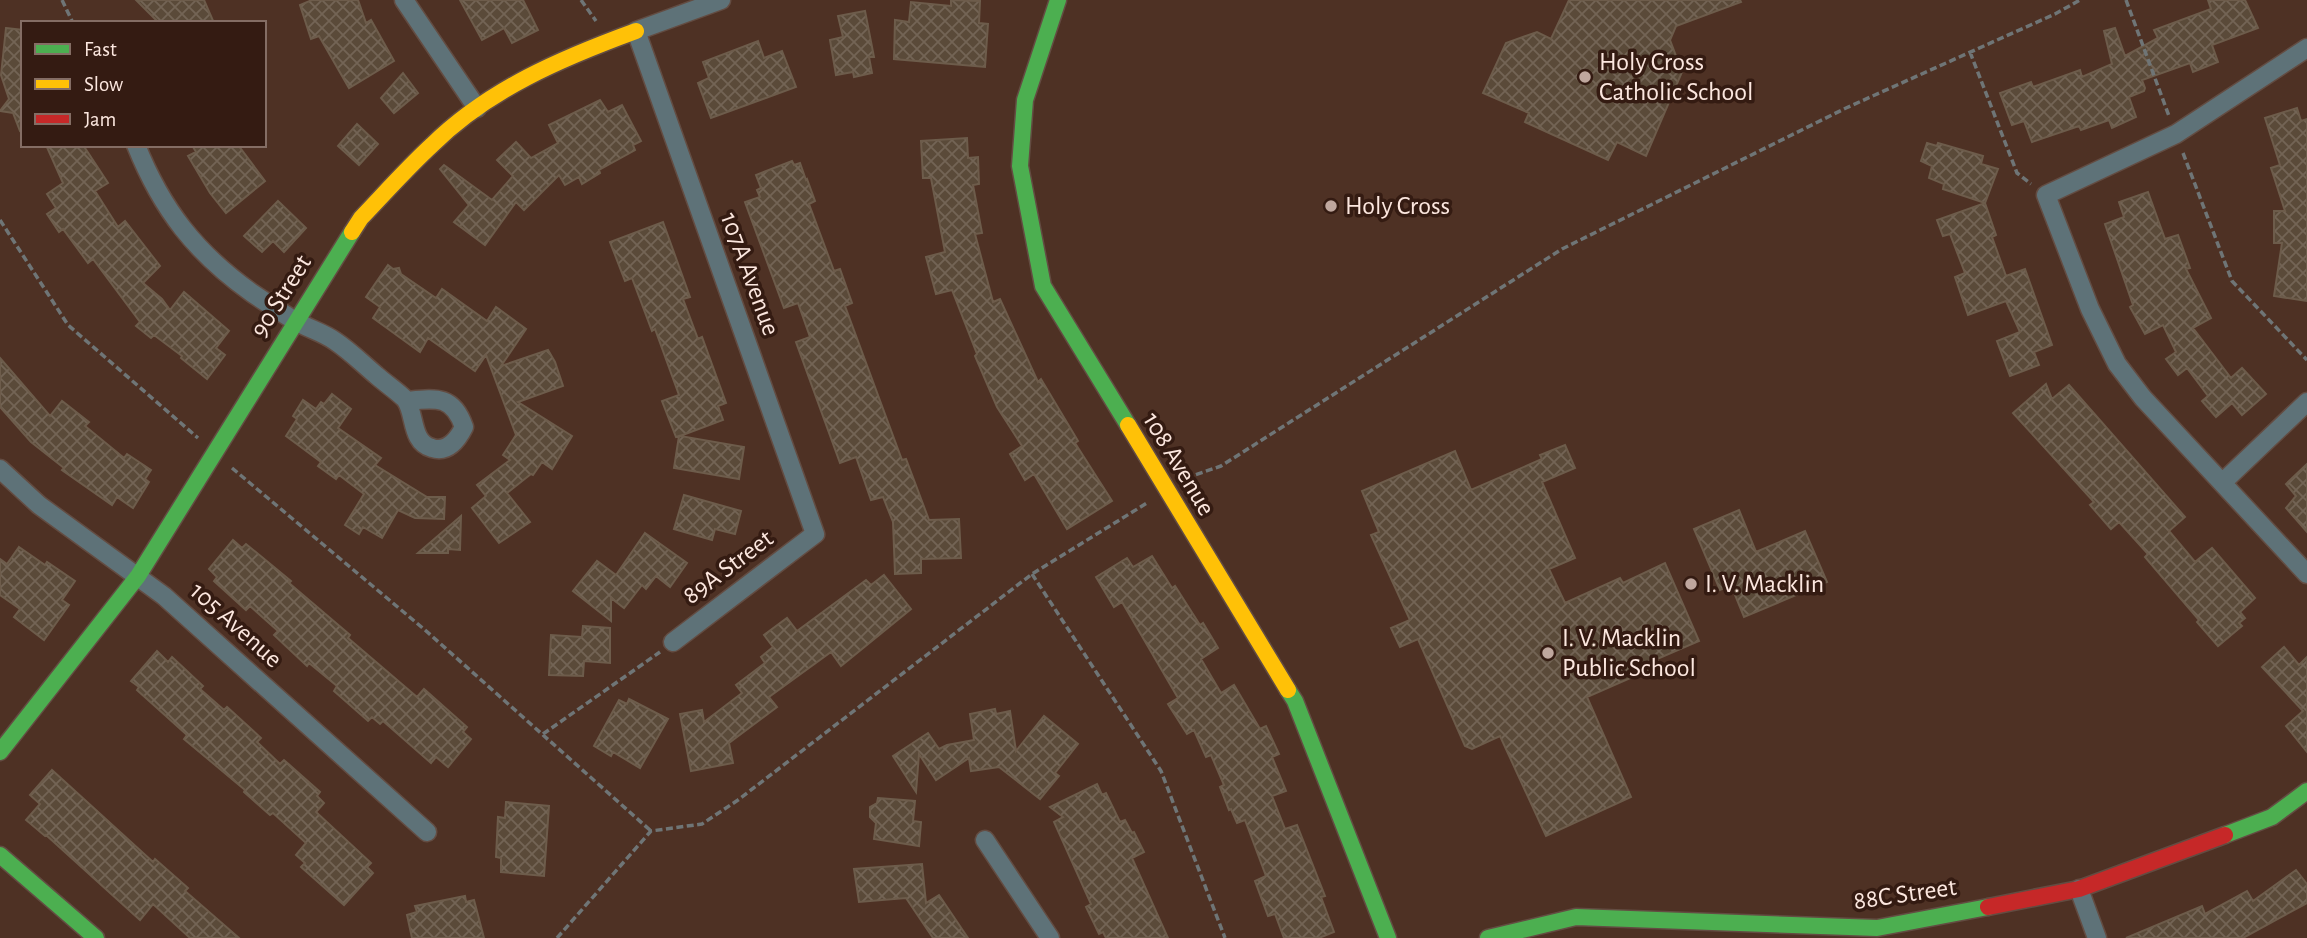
<svg xmlns="http://www.w3.org/2000/svg" width="2307" height="938" font-family="'Alegreya Sans',sans-serif">
  <defs>
    <pattern id="building-cross-hatch" width="8" height="8" patternUnits="userSpaceOnUse" patternTransform="scale(1.75)"><rect width="8" height="8" fill="#5a4a39"/><path d="M0 0l8 8M0 8l8-8" fill="none" stroke="#736455"/></pattern>
  </defs>
  <rect width="100%" height="100%" fill="#4e3124"/>
  <!-- building -->
  <path fill="url(#building-cross-hatch)" stroke="#6d5c4b" stroke-width="2" d="M136,0H204L214,23H159Z
    M312,0H358L366,23L371,20L394,61L349,88L319,36L311,39L300,5Z
    M460,0H523L538,30L512,43L504,28L482,40Z
    M951,0L980,1L979,23L988,24L985,67L894,59L895,20L909,22L911,2L951,6Z
    M1569,0H1740L1741,2L1676,26L1670,40L1682,72L1646,156L1617,142L1608,160L1525,122L1529,113L1483,93L1506,43L1537,32L1551,39Z
    M2208,0H2245L2258,28L2212,45L2218,62L2193,72L2190,63L2142,80L2145,88L2144,91L2129,97L2136,117L2112,128L2109,120L2081,130L2079,126L2032,142L2024,121L2012,125L2000,93L2031,82L2033,87L2080,70L2082,77L2112,64L2104,31L2115,28L2125,56L2158,38L2154,30L2211,9Z
    M865,11L874,57H869L872,73L854,77L853,72L836,75L830,40L843,37L838,16Z
    M6,28L23,30V130L20,131L13,113L0,111L9,99L1,75Z
    M758,41L764,58L782,51L796,87L711,118L698,83L709,78L703,62Z
    M403,73L418,93L394,113L381,98Z
    M600,100L608,112L622,105L641,141L633,145L635,150L599,170L600,173L582,184L579,177L565,185L559,175L524,210L516,202L485,245L454,222L469,205L440,169L444,165L492,200L513,176L497,160L516,142L531,158L558,143L549,125Z
    M2297,108L2301,121L2307,119V301L2274,296L2282,243H2274V211H2285L2271,168L2280,165L2265,118Z
    M357,124L378,144L359,165L338,146Z
    M967,138L968,158L978,157L979,184L973,185L982,233L975,234L993,302L1000,299L1038,382L1041,379L1078,441L1075,443L1112,501L1067,529L1034,474L1025,480L1010,454L1022,446L997,407L975,356L977,354L952,290L936,294L926,257L945,252L931,178H923L921,141Z
    M1927,143L1937,146L1938,143L1983,156L1981,164L1998,169L1985,203L1943,189L1944,184L1929,178L1932,166L1921,161Z
    M46,145H83L108,183L95,191L118,227L125,221L160,266L143,283L162,299L170,310L184,292L229,331L216,348L225,355L207,379L181,358L182,356L154,335L151,338L136,326L140,322L93,259L88,263L63,229L59,232L47,214L56,208L47,194L63,183Z
    M192,145H238L265,181L226,213L210,193L188,156L196,152Z
    M792,161L794,165L800,163L806,180L807,179L815,201L809,204L834,271L840,269L852,303L845,306L902,460L906,459L929,520L959,519L961,558L921,559V573L895,574L893,522L883,497L871,500L856,457L840,463L796,342L810,337L798,303L784,308L745,202L760,197L757,190L761,188L756,175Z
    M2148,192L2165,239L2178,235L2190,268L2186,269L2211,318L2193,328L2231,378L2242,368L2266,394L2242,415L2232,403L2216,417L2202,401L2208,396L2187,368L2178,375L2166,359L2176,352L2163,325L2145,334L2130,307L2133,305L2105,224L2124,217L2119,202Z
    M278,201L306,228L284,252L273,241L262,252L244,236Z
    M1985,203L1996,235L1992,237L2006,276L2025,269L2052,345L2034,352L2039,365L2010,376L1997,341L2020,332L2006,301L1968,315L1955,277L1965,273L1950,234L1943,236L1937,220Z
    M663,222L690,297L683,299L698,339L702,337L726,403L718,406L723,420L680,436L744,447L739,479L674,468L679,436L676,437L662,401L679,395L655,329L652,331L632,278L625,281L610,242Z
    M388,265L393,269L399,268L401,274L436,298L442,289L487,321L496,307L526,329L501,366L548,350L555,362L563,386L518,402L572,436L552,469L542,462L533,475L531,474L507,493L530,522L499,543L472,508L486,496L477,485L510,460L503,455L516,435L486,355L475,371L428,338L420,352L373,318L380,307L366,297Z
    M0,358L50,416L62,401L89,422L85,426L124,458L127,454L151,470L145,479L149,482L133,508L117,497L112,505L62,470L64,468L31,442L0,407Z
    M2046,384L2052,399L2069,385L2185,517L2169,531L2195,562L2212,548L2255,598L2240,612L2245,618L2239,623L2242,626L2218,646L2197,622L2199,620L2145,557L2148,554L2119,522L2111,529L2090,505L2094,502L2013,413Z
    M332,394L351,409L338,428L381,458L375,465L427,497H445L444,519L415,518L398,510L382,538L363,527L359,534L345,525L364,494L339,475L336,479L318,466L321,462L286,436L297,419L293,416L303,400L316,409L321,402L324,404Z
    M1565,445L1575,468L1542,482L1575,558L1549,569L1565,603L1620,578L1623,583L1665,563L1699,641L1657,659L1660,665L1587,697L1631,797L1546,836L1500,736L1472,749L1465,746L1418,639L1400,647L1391,628L1410,620L1371,535L1379,532L1362,491L1455,451L1471,490L1542,459L1540,455Z
    M2307,464V532L2286,508L2296,496L2286,484Z
    M684,495L741,511L735,534L715,529L712,540L674,529Z
    M1739,510L1756,552L1805,531L1827,582L1744,617L1731,585L1720,590L1694,529Z
    M461,516L460,550L448,549V553H418Z
    M645,533L687,563L670,587L656,576L646,589L642,585L624,608L611,598V621L573,591L597,561L616,575Z
    M233,540L242,548L246,544L291,581L289,583L350,635L348,638L417,697L424,689L467,727L463,732L471,739L448,767L436,757L431,763L383,721L380,724L372,717L368,721L334,691L337,686L309,663L307,666L274,635L278,631L250,606L246,610L214,581L217,577L209,569Z
    M19,547L45,565L47,562L75,581L62,600L69,605L44,640L14,617L20,609L0,595V559L7,564Z
    M1152,556L1172,588L1175,586L1200,625L1203,623L1218,648L1201,659L1221,693L1234,685L1260,729L1266,726L1279,754L1272,757L1286,791L1272,796L1285,829L1297,825L1325,896L1321,897L1334,932L1319,938H1284L1275,914L1268,916L1255,881L1266,876L1245,820L1237,823L1231,809L1229,810L1220,787L1224,785L1211,755L1206,757L1194,730L1187,734L1168,704L1178,698L1122,602L1114,607L1096,577L1127,558L1133,567Z
    M884,575L911,609L841,666L831,652L769,697L777,707L729,743L733,763L691,771L680,714L702,710L704,722L742,693L736,685L765,663L761,657L773,647L764,635L787,618L797,631L866,580L871,585Z
    M583,626L610,628V663L584,661L583,676L549,675L551,635L582,637Z
    M2284,647L2299,665L2307,657V752L2286,726L2303,711L2262,667Z
    M157,651L168,662L172,657L203,686L200,689L224,710L227,707L261,738L257,742L280,764L284,760L320,792L317,796L324,803L316,812L371,863L367,867L373,873L344,905L301,867L305,863L296,855L306,843L273,813L270,815L244,792L245,790L184,739L187,735L137,690L139,687L131,681Z
    M629,699L668,719L640,768L613,752L611,756L594,746L619,700L627,704Z
    M995,709L996,714L1010,711L1016,751L1044,716L1078,744L1055,773L1059,776L1040,799L999,767L971,771L969,758L936,780L919,754L916,792L893,756L928,733L939,749L947,745L974,740L970,714Z
    M52,770L153,862L155,859L188,888L185,891L239,938H190L153,904L140,920L46,835L45,836L26,820L40,804L30,795Z
    M1097,784L1102,795L1106,793L1120,822L1125,820L1132,833L1134,832L1144,852L1132,858L1168,938H1106L1103,932L1099,934L1086,907L1091,904L1054,822L1063,817L1050,807Z
    M878,798L915,801L913,821L921,822L919,846L874,839L876,823L870,817V807L877,803Z
    M506,802L549,806L544,876L501,872V858L496,857L498,817L505,818Z
    M922,864L926,903L939,895L968,938H933L906,898L859,902L854,869Z
    M2296,870L2307,884V903L2243,938H2126L2202,906L2205,914L2247,891L2253,901Z
    M465,896L466,902L474,900L484,938H412L407,915L417,912L415,906Z"/>
  <g fill="none" stroke-linecap="round" stroke-linejoin="round">
    <defs>
      <path id="street" d="M404,0L477,108
        M2307,48L2176,134L2046,195L2090,309L2117,364L2143,398L2307,574
        M136,145C162,210 196,253 252,293C267,303 282,313 297,322C310,329 324,333 335,341C350,351 363,364 376,375C385,383 397,391 405,399C416,413 410,442 432,448C448,453 458,439 464,427C453,395 436,398 407,401
        M0,469L39,505L164,596L427,832
        M2223,482L2307,402
        M673,642L815,534L636,31L721,0
        M985,840L1050,938
        M2079,889L2097,938"/>
      <path id="fast" d="M1058,0L1025,100L1020,166L1043,286L1128,425
        M1288,690L1295,701L1388,938
        M0,752L138,576L352,232
        M2225,835L2272,817L2307,791
        M0,855L96,938
        M1488,938L1576,917L1877,928L1988,907"/>
      <path id="slow" d="M352,232L361,218C384,194 407,168 432,145C489,89 562,58 636,31
        M1128,425L1288,690"/>
      <path id="jam" d="M1988,907L2079,889L2225,835"/>
    </defs>
    <!-- street casing -->
    <use href="#street" stroke="#634c42" stroke-width="21"/>
    <!-- fast casing -->
    <use href="#fast" stroke="#634c42" stroke-width="19"/>
    <!-- slow casing -->
    <use href="#slow" stroke="#634c42" stroke-width="19"/>
    <!-- jam casing -->
    <use href="#jam" stroke="#634c42" stroke-width="19"/>
    <!-- path -->
    <path stroke="#6f7576" stroke-width="3.5" stroke-dasharray="7 3.5" stroke-linecap="butt" d="M62,0L73,23
      M581,0L596,21
      M2126,0L2169,116
      M1970,52L2017,173L2031,184
      M2183,153L2232,281L2307,360
      M0,220L68,325L198,438
      M232,468L425,630L651,831
      M1186,478L1221,466L1562,249L1846,108L2055,14L2080,0
      M1032,574L1161,771L1225,938
      M543,734L660,652
      M557,938L651,831L702,824L738,800L1032,574L1147,503"/>
    <!-- street -->
    <use href="#street" stroke="#5e7278" stroke-width="18"/>
    <!-- fast -->
    <use href="#fast" stroke="#4caf50" stroke-width="16"/>
    <!-- slow -->
    <use href="#slow" stroke="#ffc107" stroke-width="16"/>
    <!-- jam -->
    <use href="#jam" stroke="#c62828" stroke-width="16"/>
  </g>
  <!-- markers -->
  <g fill="#bfa79e" stroke="#341b12" stroke-width="2.5">
    <circle cx="1585" cy="77" r="7"/>
    <circle cx="1331" cy="206" r="7"/>
    <circle cx="1691" cy="584" r="7"/>
    <circle cx="1548" cy="653" r="7"/>
  </g>
  <g text-anchor="middle" dominant-baseline="central" stroke-width="7" stroke-linejoin="round" paint-order="stroke">
    <!-- poi labels -->
    <g font-size="26" fill="#fce7df" stroke="#341b12" text-anchor="start">
      <text x="1599" y="62">Holy Cross<tspan x="1599" dy="30">Catholic School</tspan></text>
      <text x="1345" y="206">Holy Cross</text>
      <text x="1705" y="584">I. V. Macklin</text>
      <text x="1562" y="638">I. V. Macklin<tspan x="1562" dy="30">Public School</tspan></text>
    </g>
    <!-- street labels -->
    <g font-size="26" fill="#fce7df" stroke="#341b12">
      <text transform="translate(750 274) rotate(70)">107A Avenue</text>
      <text transform="translate(281 296) rotate(-58)">90 Street</text>
      <text transform="translate(1179 464) rotate(59)">108 Avenue</text>
      <text transform="translate(728 567) rotate(-37)">89A Street</text>
      <text transform="translate(236 625) rotate(42)">105 Avenue</text>
      <text transform="translate(1905 894) rotate(-8)">88C Street</text>
    </g>
  </g>
  <!-- legend -->
  <rect x="21" y="21" width="245" height="126" fill="#341b12" stroke="#846d64" stroke-width="2"/>
  <rect x="35" y="44" width="35" height="10" fill="#4caf50" stroke="#846d64" stroke-width="2"/>
  <text x="84" y="56" font-size="21" fill="#fce7df">Fast</text>
  <rect x="35" y="79" width="35" height="10" fill="#ffc107" stroke="#846d64" stroke-width="2"/>
  <text x="84" y="91" font-size="21" fill="#fce7df">Slow</text>
  <rect x="35" y="114" width="35" height="10" fill="#c62828" stroke="#846d64" stroke-width="2"/>
  <text x="84" y="126" font-size="21" fill="#fce7df">Jam</text>
</svg>
